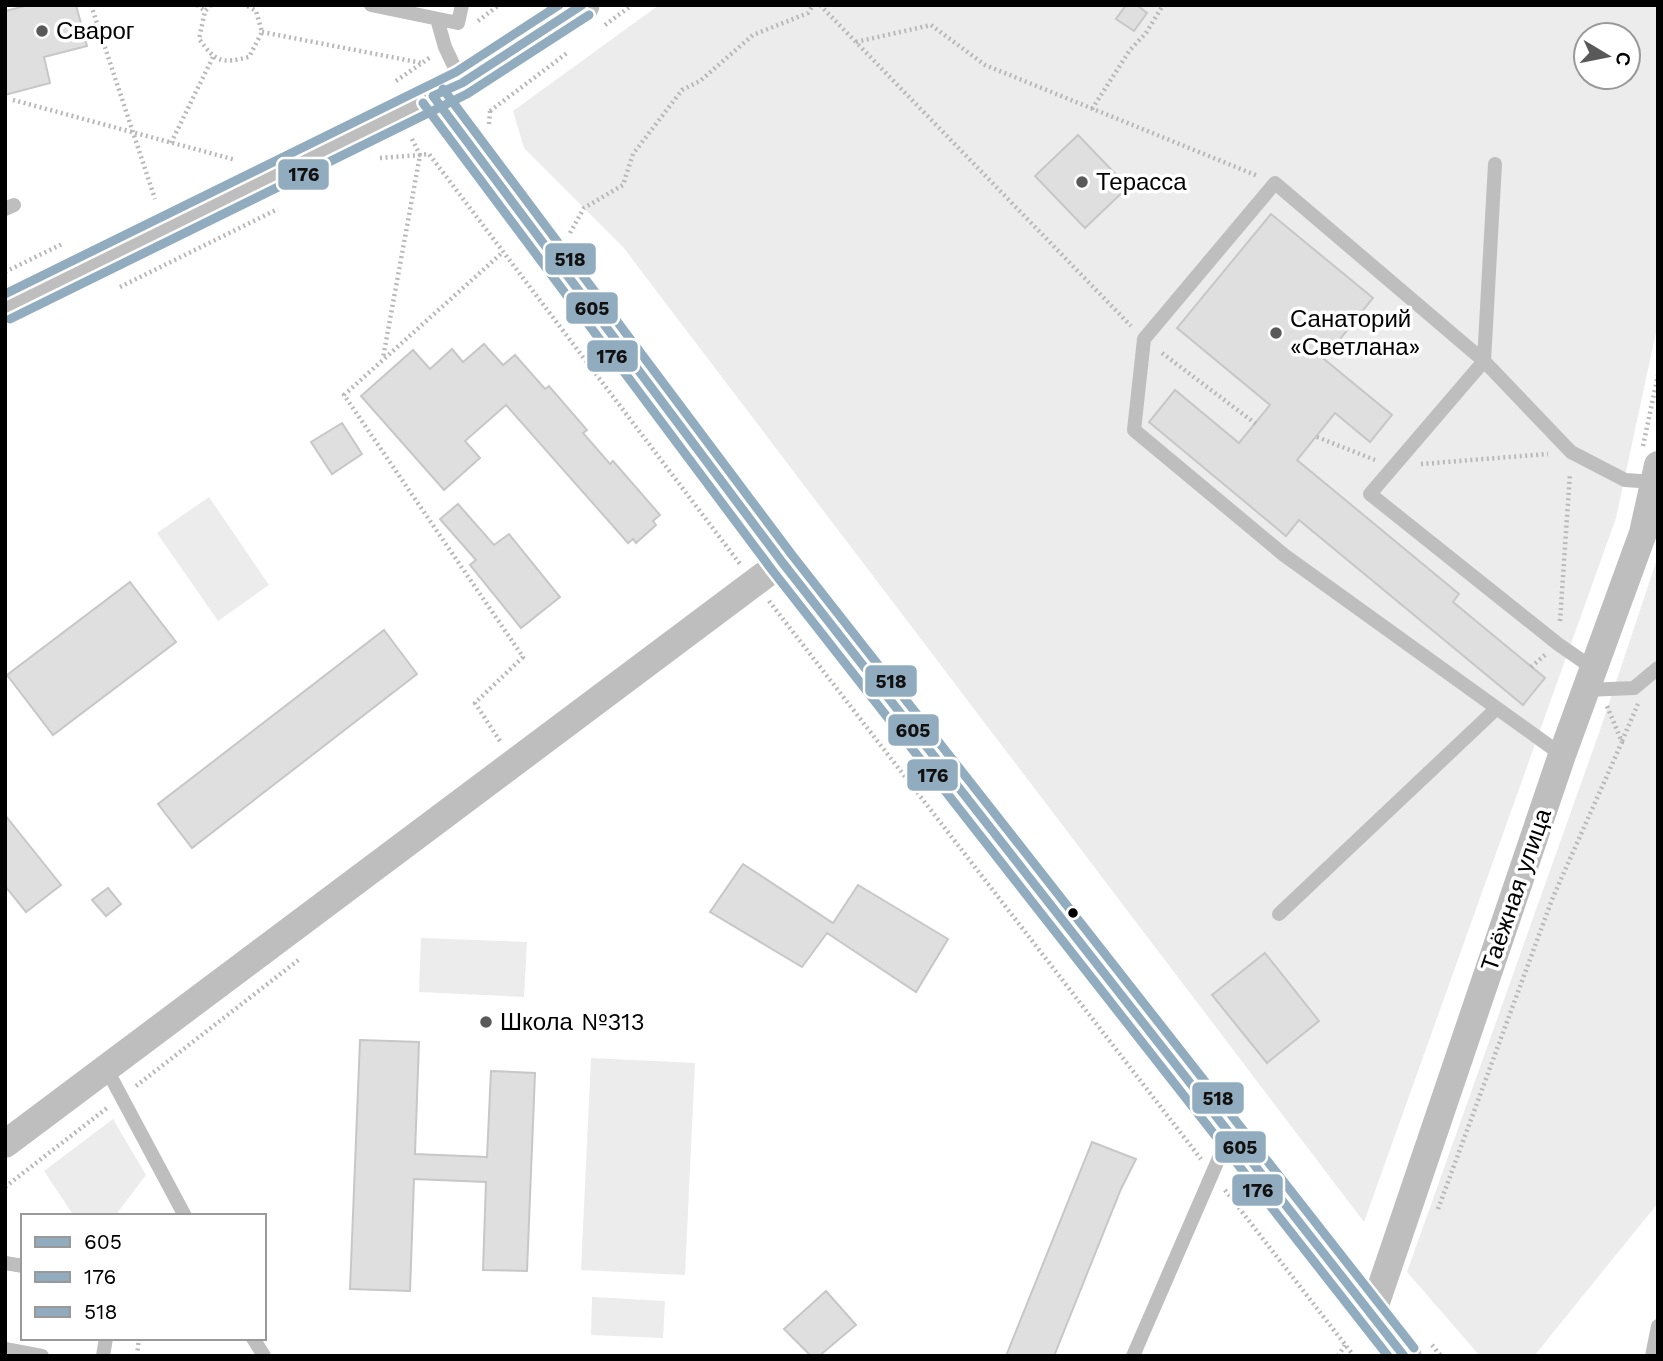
<svg xmlns="http://www.w3.org/2000/svg" width="1663" height="1361" font-family="'Work Sans',sans-serif">
  <rect width="100%" height="100%" fill="#fff"/>
  <!-- green -->
  <path fill="#ececec" fill-rule="evenodd" d="M659,5H1658V323L1616,518L1364,1222L623,247L524,148L513,111ZM1586,35H1628V77H1586Z
    M209,497L269,585L218,621L157,533Z
    M1658,556V1203L1534,1356H1480L1407,1272L1599,733Z
    M421,938L527,942L524,997L419,992Z
    M591,1058L695,1063L685,1275L581,1270Z
    M113,1119L146,1175L115,1216H74L44,1171Z
    M592,1297L665,1301L663,1338L591,1335Z"/>
  <!-- building -->
  <path fill="#dfdfdf" stroke="#c7c7c7" stroke-width="2" d="M29,5H76L87,46L44,57L50,83L5,95V11Z
    M1126,5H1137L1147,13L1134,31L1116,19Z
    M1078,135L1128,187L1085,228L1035,176Z
    M1271,214L1373,298L1324,359L1392,415L1370,442L1335,413L1297,460L1459,594L1453,602L1545,678L1523,705L1299,520L1286,536L1149,422L1175,390L1239,443L1270,405L1177,328Z
    M484,344L503,365L515,355L545,389L549,386L587,430L583,433L610,464L613,461L660,515L653,521L656,525L636,543L633,539L628,543L506,405L465,441L480,458L444,490L361,396L413,350L430,369L452,349L463,362Z
    M342,423L362,454L332,474L311,442Z
    M458,504L494,545L509,534L560,597L521,628L470,565L476,560L440,519Z
    M130,582L176,642L53,735L7,675Z
    M384,630L417,674L192,848L158,804Z
    M5,815L61,885L26,912L5,886Z
    M743,864L833,923L858,885L948,939L916,992L827,933L802,967L710,912Z
    M108,888L121,904L106,916L92,900Z
    M1265,953L1319,1021L1267,1063L1212,995Z
    M360,1040L419,1042L415,1154L487,1157L491,1071L535,1073L527,1271L483,1270L486,1182L414,1179L410,1291L350,1289Z
    M1092,1142L1136,1159L1121,1189L1054,1356H1006Z
    M826,1291L856,1325L819,1356H811L784,1329Z"/>
  <g fill="none" stroke-linecap="round" stroke-linejoin="round">
    <!-- path -->
    <path stroke="#b9b9b9" stroke-width="4.5" stroke-dasharray="2 3.5" stroke-linecap="butt" d="M91,5L155,199
      M197,5L205,11
      M211,5L205,11L199,39C216,62 221,64 249,57L262,32L256,11L246,5
      M820,5L1131,326
      M478,21L499,5
      M605,25L632,5
      M262,32L422,63
      M856,42L931,25L985,65L1258,176
      M396,81L432,56
      M13,100L236,160
      M1092,109L1130,50L1146,33L1163,5
      M490,111L567,53
      M489,124L490,111
      M412,139L420,155L429,154L740,564
      M171,143L213,57
      M380,158L420,155L383,358
      M570,233L584,208L623,185L633,154L682,90L700,81L753,35L808,13L813,5
      M5,272L64,243
      M120,287L278,209
      M1162,353L1256,424
      M1317,437L1375,460
      M1643,446L1658,375
      M1421,464L1548,454
      M769,601L1201,1159
      M1560,621L1570,473
      M1531,667L1545,655
      M500,741L475,703L523,657L344,395L503,252
      M1622,741L1638,704
      M136,1086L301,958
      M5,1187L107,1108
      M1225,1190L1354,1356
      M1438,1209L1553,897L1622,742L1607,706
      M1432,1345L1441,1356
      M137,1356L139,1338
      M1338,1356L1345,1345"/>
    <!-- service -->
    <path stroke="#bebebe" stroke-width="14" d="M371,5L458,23L462,5
      M437,19L445,47L462,83
      M1495,164L1484,361L1370,494L1558,644L1594,669
      M5,209L14,205
      M1586,690L1634,688L1658,668
      M1562,755L1284,555L1134,430L1144,339L1275,183L1484,361L1571,452L1625,480L1654,482
      M1279,914L1496,709
      M106,1068L185,1216
      M5,1263L23,1266
      M253,1338L264,1356
      M5,1349L42,1356
      M103,1356L106,1338
      M1133,1356L1229,1135
      M1652,1356L1658,1326"/>
    <!-- minor -->
    <path stroke="#bebebe" stroke-width="28" d="M5,1144L782,562
      M1372,1314L1562,755L1643,533L1658,465"/>
    <!-- tertiary -->
    <path stroke="#bebebe" stroke-width="35" d="M433,96L782,562L1404,1356
      M5,308L462,83L582,5"/>
    <defs>
      <path id="bus-1" d="M433,96L782,562L1404,1356
        M433,96L462,83L582,5"/>
      <path id="bus-2" d="M423,103L772,570L1388,1356
        M10,319L467,94L589,15"/>
      <path id="bus-3" d="M443,89L792,555L1414,1348
        M5,294L456,72L559,5"/>
    </defs>
    <!-- bus-1 casing -->
    <use href="#bus-1" stroke="#fff" stroke-width="14"/>
    <!-- bus-2 casing -->
    <use href="#bus-2" stroke="#fff" stroke-width="14"/>
    <!-- bus-3 casing -->
    <use href="#bus-3" stroke="#fff" stroke-width="14"/>
    <!-- bus-1 -->
    <use href="#bus-1" stroke="#92acbf" stroke-width="9"/>
    <!-- bus-2 -->
    <use href="#bus-2" stroke="#92acbf" stroke-width="9"/>
    <!-- bus-3 -->
    <use href="#bus-3" stroke="#92acbf" stroke-width="9"/>
  </g>
  <!-- markers -->
  <g fill="#595959" stroke="#fff" stroke-width="2.5">
    <circle cx="42" cy="31" r="7"/>
    <circle cx="1082" cy="182" r="7"/>
    <circle cx="1276" cy="333" r="7"/>
    <circle cx="486" cy="1022" r="7"/>
  </g>
  <circle fill="#000" stroke="#fff" stroke-width="2.5" cx="1073" cy="913" r="6"/>
  <g text-anchor="middle" dominant-baseline="central" stroke-width="7" stroke-linejoin="round" paint-order="stroke">
    <!-- poi labels -->
    <g font-size="24" fill="#000" stroke="#fff" text-anchor="start">
      <text x="56" y="31">Сварог</text>
      <text x="1096" y="182">Терасса</text>
      <text x="1290" y="319">Санаторий<tspan x="1290" dy="28">«Светлана»</tspan></text>
      <text x="500" y="1022">Школа №313</text>
    </g>
    <!-- street labels -->
    <g font-size="24" fill="#000" stroke="#fff">
      <text transform="translate(1516 890) rotate(-71)">Таёжная улица</text>
    </g>
  </g>
  <g stroke="#fff" stroke-width="2.5">
    <rect x="277" y="158" width="53" height="33" rx="7" fill="#92acbf"/>
    <rect x="544" y="242" width="53" height="34" rx="7" fill="#92acbf"/>
    <rect x="565" y="291" width="54" height="34" rx="7" fill="#92acbf"/>
    <rect x="586" y="339" width="53" height="34" rx="7" fill="#92acbf"/>
    <rect x="864" y="664" width="54" height="34" rx="7" fill="#92acbf"/>
    <rect x="887" y="713" width="53" height="34" rx="7" fill="#92acbf"/>
    <rect x="906" y="758" width="53" height="34" rx="7" fill="#92acbf"/>
    <rect x="1191" y="1081" width="54" height="34" rx="7" fill="#92acbf"/>
    <rect x="1214" y="1130" width="53" height="34" rx="7" fill="#92acbf"/>
    <rect x="1231" y="1173" width="53" height="34" rx="7" fill="#92acbf"/>
  </g>
  <g font-size="19" text-anchor="middle" font-weight="bold" fill="#111">
    <text x="304" y="181">176</text>
    <text x="570" y="266">518</text>
    <text x="592" y="315">605</text>
    <text x="612" y="363">176</text>
    <text x="891" y="688">518</text>
    <text x="913" y="737">605</text>
    <text x="933" y="782">176</text>
    <text x="1218" y="1105">518</text>
    <text x="1240" y="1154">605</text>
    <text x="1258" y="1197">176</text>
  </g>
  <!-- border -->
  <rect width="1663" height="1361" fill="none" stroke="#000000" stroke-width="14"/>
  <!-- legend -->
  <rect x="21" y="1214" width="245" height="126" fill="#ffffff" stroke="#999999" stroke-width="2"/>
  <rect x="35" y="1237" width="35" height="10" fill="#92acbf" stroke="#999999" stroke-width="2"/>
  <text x="84" y="1249" font-size="21" fill="#000000">605</text>
  <rect x="35" y="1272" width="35" height="10" fill="#92acbf" stroke="#999999" stroke-width="2"/>
  <text x="84" y="1284" font-size="21" fill="#000000">176</text>
  <rect x="35" y="1307" width="35" height="10" fill="#92acbf" stroke="#999999" stroke-width="2"/>
  <text x="84" y="1319" font-size="21" fill="#000000">518</text>
  <!-- north arrow -->
  <g transform="translate(1607 56) rotate(100)"><circle r="33" fill="#ffffff" stroke="#999999" stroke-width="2"/>
  <path d="M0-5L12 26L0 18L-12 26Z" fill="#595959"/>
  <text y="-10" font-size="19" font-weight="bold" text-anchor="middle" fill="#000000">С</text>
  </g>
</svg>
